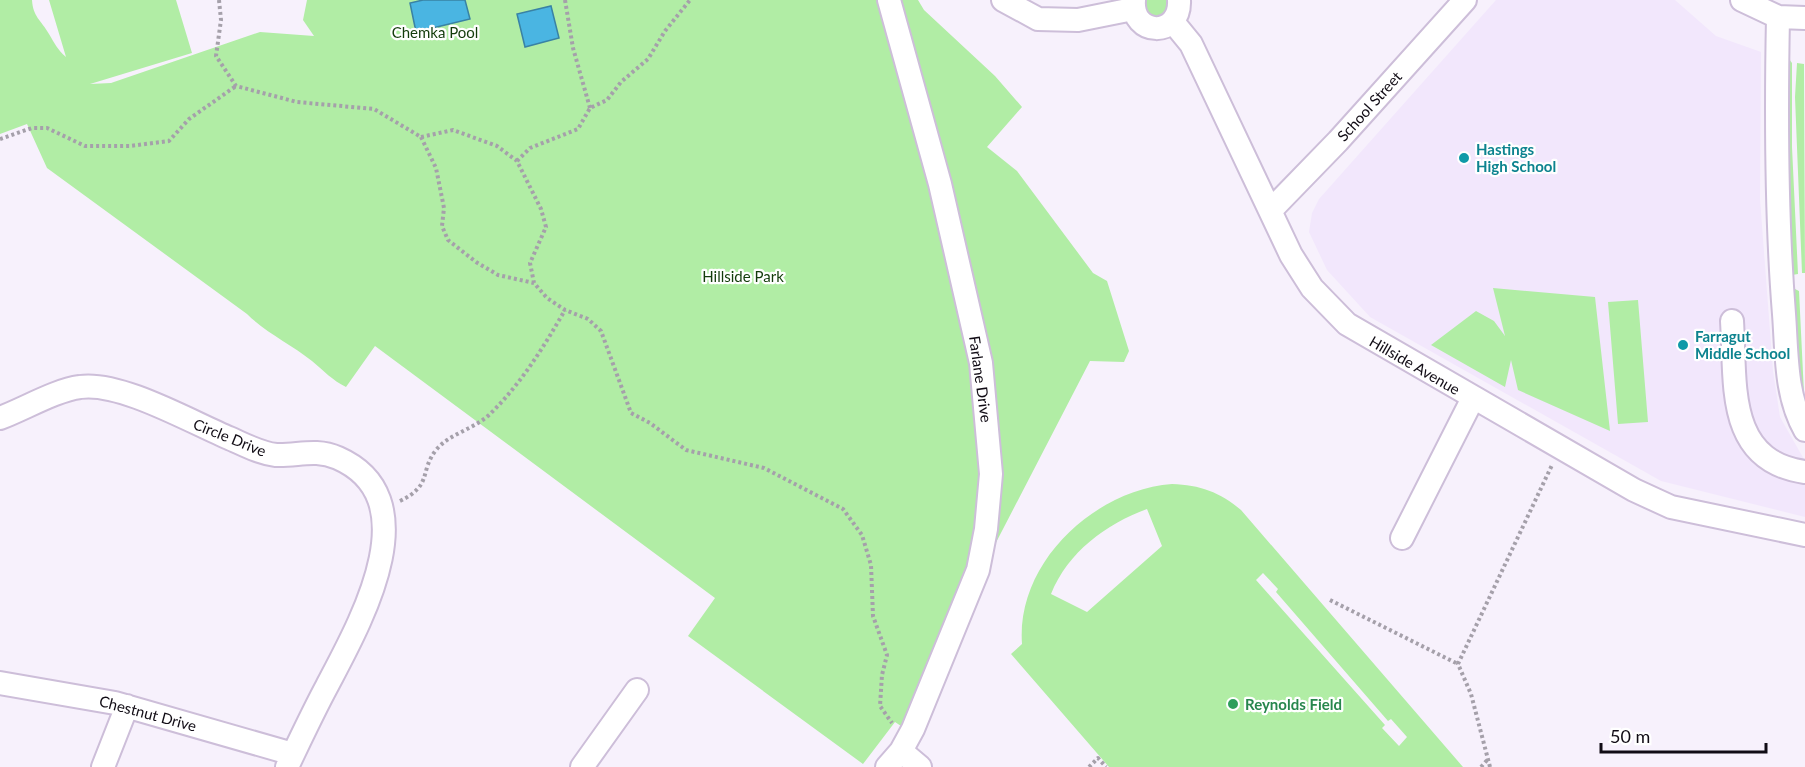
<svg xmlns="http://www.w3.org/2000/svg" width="1805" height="767" font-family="Lato,sans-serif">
  <rect width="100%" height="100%" fill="#f7f1fc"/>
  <!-- built -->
  <path fill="#f2e7fc" d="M1496,0H1675L1716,36L1761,52L1760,199L1773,371L1780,417L1805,461V517L1661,481L1370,317L1327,270L1309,232L1312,213L1319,199Z"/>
  <!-- green -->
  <path fill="#b1eda5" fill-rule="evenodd" d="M0,0H32C33,17 41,20 49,34C55,44 57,49 66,57L49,0H176L192,53L90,84L111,83L260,32L314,36L303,20L307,0H918L924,10L995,76L1022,107L987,147L1017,171L1093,273L1107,281L1129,351L1124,362L1090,361L901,726L895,722L863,764L688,636L715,598L375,346L346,387C332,380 324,371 312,361C291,344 266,333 247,314L47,168L27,124L0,134Z
    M1145,0H1169V9C1161,17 1157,20 1147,13Z
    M1789,59L1792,63V147L1798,274L1792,275L1789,225Z
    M1797,63L1804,64L1805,273H1802L1795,97Z
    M1493,288L1595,297L1610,431L1518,390L1511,360L1505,387L1431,345L1476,311L1494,321L1505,336Z
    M1793,288L1799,291L1805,414L1797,355Z
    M1638,300L1648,422L1618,424L1608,302Z
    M1172,484C1200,485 1220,492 1241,510L1463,767H1109L1011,654L1022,644C1016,563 1094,490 1172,484ZM1147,509L1162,546L1087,612L1051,594C1068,552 1106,524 1147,509ZM1263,573L1278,589L1276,592L1388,721L1391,719L1407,737L1399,746L1382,728L1385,725L1256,580Z"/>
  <!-- water -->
  <path fill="#4ab5e2" stroke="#3982a4" stroke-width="1.5" d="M423,0H465L470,19L416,32L410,3Z
    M551,6L559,38L525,47L517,14Z"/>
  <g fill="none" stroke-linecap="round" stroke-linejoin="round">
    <defs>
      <path id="minor" d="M1003,0L1038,19L1078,20L1133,9
        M1134,0C1131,37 1181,38 1179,0
        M1742,0L1778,17L1805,18
        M1778,17C1776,116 1776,215 1784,314C1787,353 1785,395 1805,430
        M1173,22L1191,44L1291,255L1312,288L1347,324L1634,490L1671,507L1805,535
        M1271,210L1338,141L1465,0
        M1732,321C1736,383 1725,461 1805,472
        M0,418C24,409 56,390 80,387C120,381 191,422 229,438C243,444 259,453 276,455C298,456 315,448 338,458C431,499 359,625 327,686C313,712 300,740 287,767
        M1402,538L1473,398
        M0,683L115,703L293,754
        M901,751L920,767
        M103,767L127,706
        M582,767L637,690
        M887,767L901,751L913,729L978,570L986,529L991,474L981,363L940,184L889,0"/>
    </defs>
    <!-- minor casing -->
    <use href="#minor" stroke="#cdbed9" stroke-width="26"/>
    <!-- path -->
    <path stroke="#a5a0aa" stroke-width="4" stroke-dasharray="3 3" stroke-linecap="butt" d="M219,0L221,20L216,56L236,86L297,102L374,109L421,137
      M565,0L573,48L590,108
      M421,137L453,130L497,146L517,161L541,209L546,227L530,263L534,283L547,298L565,310L588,319L601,331L631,413L650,423L686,450L764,468L843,509L862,535L871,565L873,616L887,655L882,675L880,706L892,723
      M421,137L436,168L444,208L442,226L448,240L476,262L498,275L534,283
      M0,139L32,128H47L85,146H130L169,141L189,119L236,86
      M517,161L530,148L578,129L590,108L607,100L621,82L648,59L665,31L690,0
      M400,501C433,485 419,472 436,450C449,434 472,430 489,415C521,384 543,348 565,310
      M1330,600L1458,664
      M1089,767L1098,758L1106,767
      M1481,767L1488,759
      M1490,767L1471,694L1458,664L1552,465"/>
    <!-- minor -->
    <use href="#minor" stroke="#fff" stroke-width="22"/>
  </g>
  <!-- markers -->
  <g fill="#0f9aa8" stroke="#fff" stroke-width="2">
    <circle cx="1464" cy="158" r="6"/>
    <circle cx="1683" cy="345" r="6"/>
  </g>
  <circle fill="#2e9e5b" stroke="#fff" stroke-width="2" cx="1233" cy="704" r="6"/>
  <g text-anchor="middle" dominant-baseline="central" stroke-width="4.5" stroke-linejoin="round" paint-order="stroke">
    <!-- park labels -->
    <g font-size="15" fill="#133c0b" stroke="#fff">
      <text x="435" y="32">Chemka Pool</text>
      <text x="743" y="276">Hillside Park</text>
    </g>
    <!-- street labels -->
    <g font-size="15" fill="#110c15" stroke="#fff">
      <text transform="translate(1369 106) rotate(-48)">School Street</text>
      <text transform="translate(1415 365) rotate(30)">Hillside Avenue</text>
      <text transform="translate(981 379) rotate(82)">Farlane Drive</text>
      <text transform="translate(230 437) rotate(22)">Circle Drive</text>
      <text transform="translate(148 713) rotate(15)">Chestnut Drive</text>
    </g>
    <!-- culture labels -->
    <g font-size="15" font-weight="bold" fill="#0d838f" stroke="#fff" text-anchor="start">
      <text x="1476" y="149">Hastings<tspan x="1476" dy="17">High School</tspan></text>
      <text x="1695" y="336">Farragut<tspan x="1695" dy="17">Middle School</tspan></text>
    </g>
    <!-- leisure labels -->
    <g font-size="15" font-weight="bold" fill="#27864d" stroke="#fff" text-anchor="start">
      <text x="1245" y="704">Reynolds Field</text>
    </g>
  </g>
  <!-- scale -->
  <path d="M1601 743v9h165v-9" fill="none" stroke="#110c15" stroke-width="3"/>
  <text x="1610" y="743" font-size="18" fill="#110c15" stroke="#ffffff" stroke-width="4.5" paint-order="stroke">50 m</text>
</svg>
